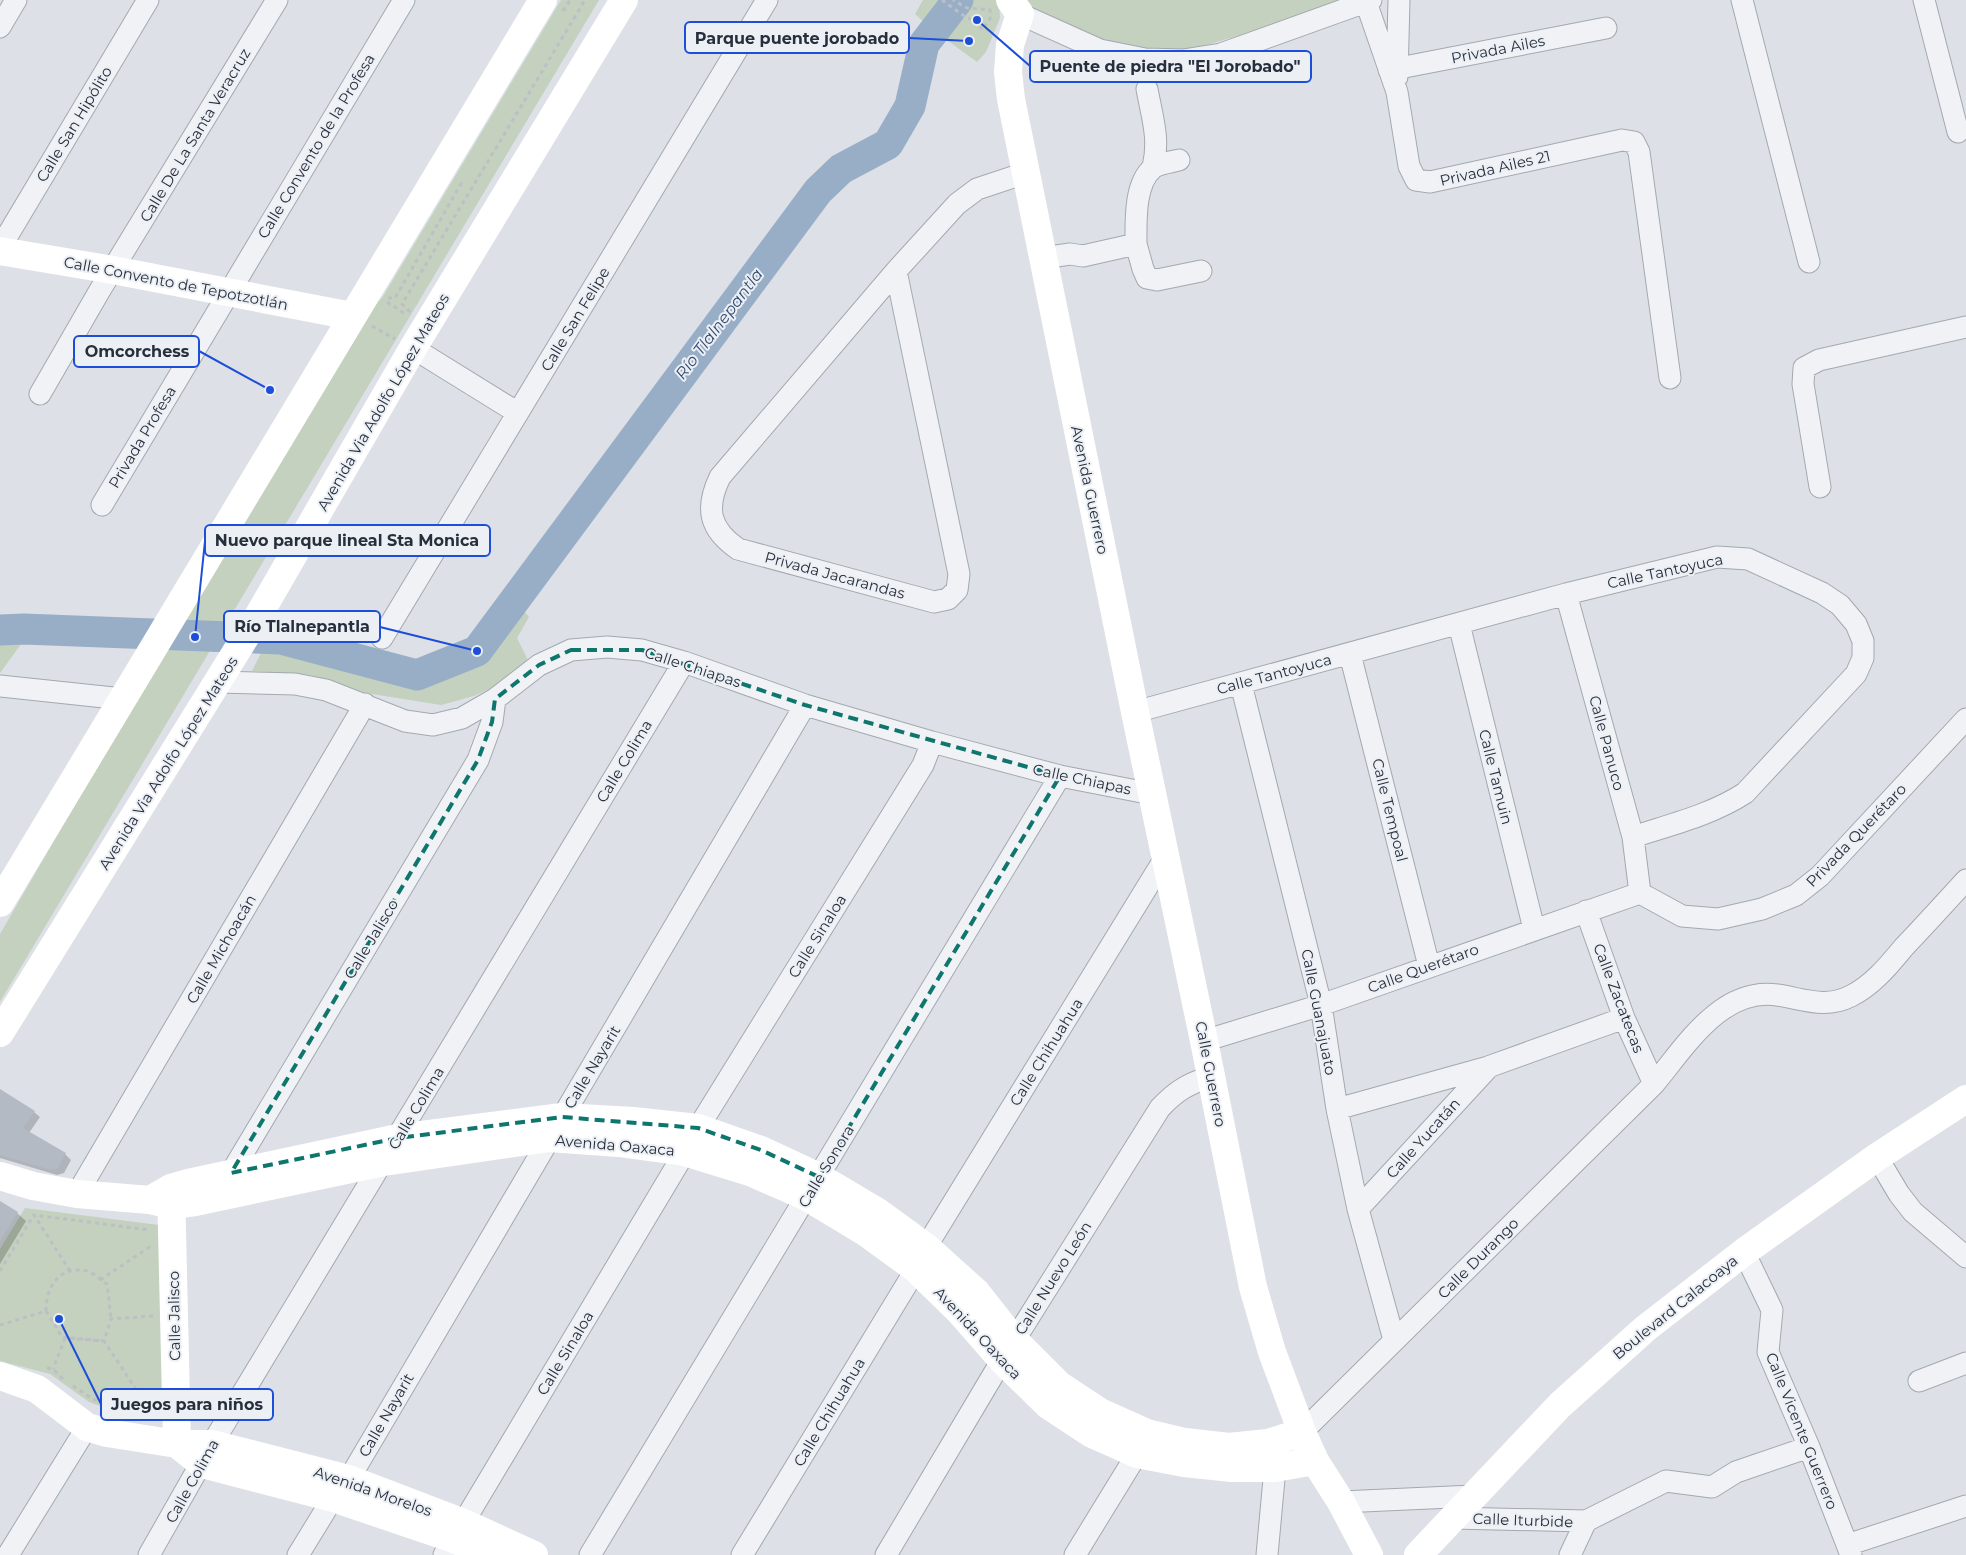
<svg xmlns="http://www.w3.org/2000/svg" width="1966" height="1555" font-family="Montserrat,sans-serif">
  <rect width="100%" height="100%" fill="#dde1e7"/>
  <!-- green -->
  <path fill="#c3d1be" d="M561,0H599L0,1002V934L357,319L382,298Z
    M923,0H999L1000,18L986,52L977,62L933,30L915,14Z
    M1012,0H1362L1185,51L1101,46Z
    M524,611L529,617L517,638L529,662L517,676L474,696L441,705L366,693L310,675L252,671L263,649H275L424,685L474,664Z
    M24,640L0,673V641Z
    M25,1208L175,1227L165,1407L155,1417L141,1421L89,1402L50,1374L0,1361V1249Z"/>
  <!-- shadow -->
  <path fill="#0003" d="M0,1090L34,1112L40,1117L29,1133L65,1154L71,1160L64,1173L57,1175L0,1158Z
    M0,1203L17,1213L26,1221L0,1264Z"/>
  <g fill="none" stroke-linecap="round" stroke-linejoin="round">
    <!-- river -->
    <path stroke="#98aec7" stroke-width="31" d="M0,630L24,629L281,639L417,675L477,651L818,191L841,169L888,144L910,106L924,44L958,0"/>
  </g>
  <!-- building -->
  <path fill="#b4bac4" d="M0,1089L35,1111L23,1128L66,1153L58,1168L51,1170L0,1155Z
    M0,1201L18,1212L0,1241Z"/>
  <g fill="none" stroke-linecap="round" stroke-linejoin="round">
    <defs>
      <path id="street" d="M1742,0L1809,262
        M1924,0L1958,132
        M1366,2L1397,92L1409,166L1416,180L1430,182L1622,140L1634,142L1639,152L1670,378
        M1020,14L1100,50L1145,59L1183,60L1221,54L1371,0
        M0,27L16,0
        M1389,70L1606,28
        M1397,77L1399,0
        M1147,89C1152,117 1160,139 1153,167
        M1136,244C1136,223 1134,183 1153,168C1159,163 1172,162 1179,160
        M0,248L148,0
        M1043,258L1070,254L1083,256L1136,244L1143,269L1147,278L1157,280L1201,271
        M896,271L959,574L957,590L948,599L934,602L738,549C709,529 705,508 720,477L896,271L957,204L977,189L1025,173
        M413,348L518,413
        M40,394L100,290L277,0
        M1820,487L1803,384L1804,368L1819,360L1966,327
        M102,505L404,0
        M1566,594L1633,837L1640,893
        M1459,624L1534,929
        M382,638L767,0
        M1350,654L1429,966
        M217,682L295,684L326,690L405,721L433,725L462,718L495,699L539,665L571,650L607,647L642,650L684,662L805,705L932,742L1060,776L1152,794
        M1241,684L1321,1005L1337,1109L1358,1209L1394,1340
        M0,686L123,699
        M1135,712L1566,594L1717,557L1748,559L1822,593L1840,605L1856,624L1863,641V658L1856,674L1745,793C1711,815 1672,824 1633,837
        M1640,893L1682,916L1718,919L1762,909L1796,895L1820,876L1966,719
        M1586,911L1624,1018L1654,1084
        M1204,1041L1321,1005L1640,893
        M1337,1109L1488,1067L1624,1018
        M698,1128L923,765L932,742
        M1877,1157L1899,1194L1913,1212L1966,1257
        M231,1173L478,760L492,722L495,699
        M77,1194L365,704
        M1358,1209L1488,1068
        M926,1247L1165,858
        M1744,1252L1772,1310L1768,1352L1809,1447L1851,1555
        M1919,1381L1966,1363
        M349,1479L805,705
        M1341,1502L1473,1496
        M1453,1518L1586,1521L1666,1481L1712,1487L1736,1472L1809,1447
        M1847,1545L1966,1506
        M8,1555L87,1427
        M149,1555L212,1444L684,662
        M298,1555L333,1498
        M444,1555L685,1152
        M590,1555L1060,776
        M742,1555L916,1269
        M886,1555L1002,1360L1160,1108C1177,1090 1188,1084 1212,1076
        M1075,1555L1137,1454
        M1267,1555L1275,1468L1302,1432L1654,1084C1685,1047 1721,987 1777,995C1804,999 1825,1009 1851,996C1873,985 1889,965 1904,947C1925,925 1945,903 1966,880
        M1570,1555L1586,1521"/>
    </defs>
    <!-- street casing -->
    <use href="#street" stroke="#a3a8b1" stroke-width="23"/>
    <!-- path -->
    <path stroke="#bcbfc5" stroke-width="3" stroke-dasharray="4 4" stroke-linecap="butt" d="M942,0L967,18L977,20L982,30L990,19V10L967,8L953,0
      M563,11L570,0
      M388,298H395L462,182
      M387,302L407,315
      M410,312L402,304L585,0
      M372,326L395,339
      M0,1271L33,1216
      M70,1271L34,1215L150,1230
      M100,1280L151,1246
      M46,1311C46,1286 60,1265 87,1271C94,1273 101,1280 107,1284L111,1319
      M153,1316L111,1319L104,1341L153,1415
      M0,1325L46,1311L62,1337L104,1341L65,1338L53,1369
      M47,1368L53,1369L64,1380
      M73,1386L93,1399L123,1412"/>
    <!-- street -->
    <use href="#street" stroke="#f0f2f5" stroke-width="21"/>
    <!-- secondary -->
    <path stroke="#fff" stroke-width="28" d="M1010,0L1020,14L1010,45L1008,72L1011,99L1135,712L1204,1041L1253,1287L1272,1352L1302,1432L1315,1461L1341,1502L1369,1555
      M0,251L113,270L352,316
      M0,903L543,0
      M0,1033L257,618L413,348L624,0
      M0,1176L33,1186L77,1194L150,1200L172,1205L195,1202L384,1162L549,1138L619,1143L685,1152L750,1172L807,1197L865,1232L916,1269L960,1312L1002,1360L1048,1405L1092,1434L1137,1454L1184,1463L1232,1468H1275L1315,1461
      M171,1188L177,1444
      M150,1200L171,1188L188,1183L398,1138L562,1117L633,1121L698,1128L761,1150L819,1177L878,1212L926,1247L976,1292L1014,1340L1059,1385L1100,1412L1147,1433L1185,1442L1229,1447L1268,1443L1302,1432
      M0,1376L37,1389L87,1427L107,1433L177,1444H212L349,1479L464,1523L534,1555
      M177,1444L202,1464L333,1498L454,1539L488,1555
      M1418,1555L1560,1405L1646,1328L1744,1252L1877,1157L1966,1099"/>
  </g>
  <!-- marked area -->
  <path fill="none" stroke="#0f766e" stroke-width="4" stroke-dasharray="10 6" stroke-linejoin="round" d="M571,650H642L805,705L1060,776L819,1177L761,1150L698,1128L562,1117L398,1138L231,1173L478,760L492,722L495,699L539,665Z"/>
  <g text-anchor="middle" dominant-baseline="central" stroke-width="4" stroke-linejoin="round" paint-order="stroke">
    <!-- street labels -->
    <g font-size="15" fill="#272f3d" stroke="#ecf0f5">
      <text transform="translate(1498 49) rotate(-11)">Privada Ailes</text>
      <text transform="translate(74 124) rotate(-59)">Calle San Hipólito</text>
      <text transform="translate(195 135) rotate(-59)">Calle De La Santa Veracruz</text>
      <text transform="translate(316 146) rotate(-59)">Calle Convento de la Profesa</text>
      <text transform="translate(1495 168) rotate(-13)">Privada Ailes 21</text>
      <text transform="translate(176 283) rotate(11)">Calle Convento de Tepotzotlán</text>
      <text transform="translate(575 319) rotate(-59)">Calle San Felipe</text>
      <text transform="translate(383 402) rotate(-60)">Avenida Via Adolfo López Mateos</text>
      <text transform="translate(142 437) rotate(-59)">Privada Profesa</text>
      <text transform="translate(1090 490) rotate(78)">Avenida Guerrero</text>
      <text transform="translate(1665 571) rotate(-12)">Calle Tantoyuca</text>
      <text transform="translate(835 575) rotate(15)">Privada Jacarandas</text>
      <text transform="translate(693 667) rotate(18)">Calle Chiapas</text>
      <text transform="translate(1274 674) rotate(-15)">Calle Tantoyuca</text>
      <text transform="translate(1607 743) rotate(75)">Calle Panuco</text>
      <text transform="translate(624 761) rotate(-59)">Calle Colima</text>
      <text transform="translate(168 763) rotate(-58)">Avenida Via Adolfo López Mateos</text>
      <text transform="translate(1496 777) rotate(76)">Calle Tamuin</text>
      <text transform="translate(1082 779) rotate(12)">Calle Chiapas</text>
      <text transform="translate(1390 810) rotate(76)">Calle Tempoal</text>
      <text transform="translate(1856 835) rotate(-46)">Privada Querétaro</text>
      <text transform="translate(817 936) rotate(-58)">Calle Sinaloa</text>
      <text transform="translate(371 939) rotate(-59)">Calle Jalisco</text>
      <text transform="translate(221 949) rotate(-60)">Calle Michoacán</text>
      <text transform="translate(1423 968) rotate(-20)">Calle Querétaro</text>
      <text transform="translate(1619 998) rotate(69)">Calle Zacatecas</text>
      <text transform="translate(1319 1012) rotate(79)">Calle Guanajuato</text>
      <text transform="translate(1046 1052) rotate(-58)">Calle Chihuahua</text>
      <text transform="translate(592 1067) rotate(-59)">Calle Nayarit</text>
      <text transform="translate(1211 1074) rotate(79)">Calle Guerrero</text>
      <text transform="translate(416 1108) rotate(-59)">Calle Colima</text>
      <text transform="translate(1423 1138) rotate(-48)">Calle Yucatán</text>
      <text transform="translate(615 1145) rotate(5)">Avenida Oaxaca</text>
      <text transform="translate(826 1166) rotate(-59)">Calle Sonora</text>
      <text transform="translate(1478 1258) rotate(-45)">Calle Durango</text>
      <text transform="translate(1053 1278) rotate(-58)">Calle Nuevo León</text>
      <text transform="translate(1675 1307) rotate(-39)">Boulevard Calacoaya</text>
      <text transform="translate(174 1316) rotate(-91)">Calle Jalisco</text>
      <text transform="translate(978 1333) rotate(47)">Avenida Oaxaca</text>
      <text transform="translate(565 1353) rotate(-59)">Calle Sinaloa</text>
      <text transform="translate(829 1412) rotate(-59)">Calle Chihuahua</text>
      <text transform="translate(386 1415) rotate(-60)">Calle Nayarit</text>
      <text transform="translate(1802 1431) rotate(68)">Calle Vicente Guerrero</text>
      <text transform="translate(192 1481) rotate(-61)">Calle Colima</text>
      <text transform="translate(373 1491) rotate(19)">Avenida Morelos</text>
      <text transform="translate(1523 1520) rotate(2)">Calle Iturbide</text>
    </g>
    <!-- water labels -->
    <g font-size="16" font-style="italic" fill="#324c71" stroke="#ecf0f5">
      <text transform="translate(719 324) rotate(-53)">Río Tlalnepantla</text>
    </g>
  </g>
  <!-- callouts -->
  <path fill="none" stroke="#1d4ed8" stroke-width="2" d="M969 41L909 38M977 20L1030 66M270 390L199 351M195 637L205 541M477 651L380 627M59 1319L101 1404"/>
  <g fill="#1d4ed8" stroke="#ecf0f5" stroke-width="2">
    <circle cx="969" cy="41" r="5"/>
    <circle cx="977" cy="20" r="5"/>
    <circle cx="270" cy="390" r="5"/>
    <circle cx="195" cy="637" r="5"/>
    <circle cx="477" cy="651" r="5"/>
    <circle cx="59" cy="1319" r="5"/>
  </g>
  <g fill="#ecf0f5" stroke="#1d4ed8" stroke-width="2">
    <rect x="685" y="22" width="224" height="31" rx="5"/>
    <rect x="1030" y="51" width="281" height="31" rx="5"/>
    <rect x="74" y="336" width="125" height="31" rx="5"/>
    <rect x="205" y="525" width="285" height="31" rx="5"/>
    <rect x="224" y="611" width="156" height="31" rx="5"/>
    <rect x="101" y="1389" width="172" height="31" rx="5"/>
  </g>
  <g font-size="16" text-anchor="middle" font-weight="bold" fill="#272f3d">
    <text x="797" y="44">Parque puente jorobado</text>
    <text x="1170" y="72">Puente de piedra "El Jorobado"</text>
    <text x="137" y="357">Omcorchess</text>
    <text x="347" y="546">Nuevo parque lineal Sta Monica</text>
    <text x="302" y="632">Río Tlalnepantla</text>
    <text x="187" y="1410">Juegos para niños</text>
  </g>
</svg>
